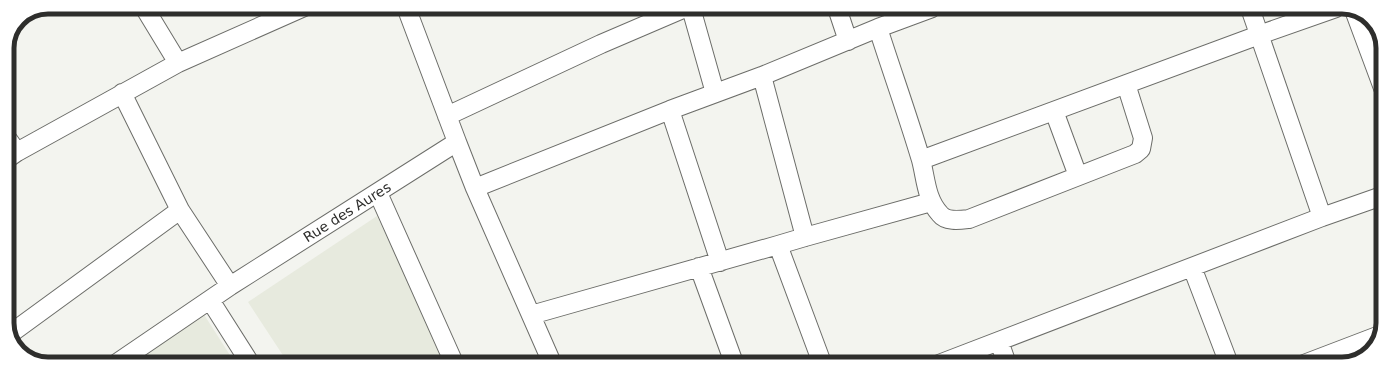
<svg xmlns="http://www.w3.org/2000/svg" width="1390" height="371" font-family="'DejaVu Sans',sans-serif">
  <rect width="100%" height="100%" fill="#f3f4ef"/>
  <!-- built -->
  <path fill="#e7eade" d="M377,216L446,363H288L248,302Z
    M203,313L235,363H134Z"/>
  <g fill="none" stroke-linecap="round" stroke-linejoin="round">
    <defs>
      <path id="minor" d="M144,7L178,63
        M691,8L715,93
        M837,8L848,41
        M1250,8L1322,217
        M1354,10L1383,88
        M878,28C892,72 908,116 921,160C926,179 926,199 940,214C946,222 960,220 969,219L1135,154L1141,149L1143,138L1126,84
        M762,76L805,237
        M122,93L180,210L230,286
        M670,110L720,262
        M1054,111L1078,176
        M447,116L601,44L685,8
        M7,138L17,152
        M457,142L475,188L552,363
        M7,159L17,152L178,63L304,7
        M921,160L1259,35L1336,8
        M475,188L670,110L762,76L878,28L932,8
        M378,193L454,363
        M778,245L822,363
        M699,267L734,363
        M1192,267L1229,364
        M210,300L250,363
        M531,315L778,245L805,237L931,202
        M10,334L180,210
        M999,341L1007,364
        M117,363L230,286L457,142L406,7
        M939,364L1322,217L1382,196
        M1304,364L1380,335"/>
    </defs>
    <!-- minor casing -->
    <use href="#minor" stroke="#6c6d69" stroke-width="20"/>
    <!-- minor -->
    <use href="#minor" stroke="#fff" stroke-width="18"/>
  </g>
  <g text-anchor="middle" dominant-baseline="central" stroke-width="3" stroke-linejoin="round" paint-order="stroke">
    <!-- street labels -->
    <g font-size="14" fill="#2e2e2c" stroke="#fff">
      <text transform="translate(347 212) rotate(-32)">Rue des Aures</text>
    </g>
  </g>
  <!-- crop -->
  <path d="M0 0H1390V371H0ZM48 14H1342A34 34 0 0 1 1376 48V323A34 34 0 0 1 1342 357H48A34 34 0 0 1 14 323V48A34 34 0 0 1 48 14Z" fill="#fff" fill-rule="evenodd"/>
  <path fill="none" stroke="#2e2e2c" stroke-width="5" d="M48 14H1342A34 34 0 0 1 1376 48V323A34 34 0 0 1 1342 357H48A34 34 0 0 1 14 323V48A34 34 0 0 1 48 14Z"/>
</svg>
